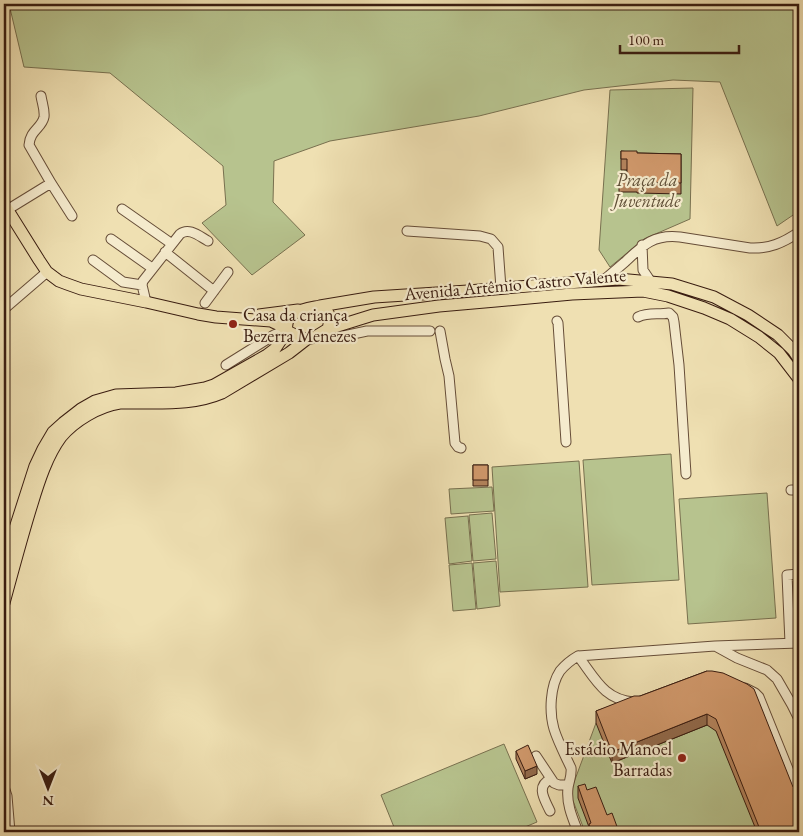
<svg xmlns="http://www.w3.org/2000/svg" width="803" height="836" font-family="'EB Garamond',serif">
  <rect width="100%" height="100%" fill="#efe0b2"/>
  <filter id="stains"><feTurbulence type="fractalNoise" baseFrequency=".004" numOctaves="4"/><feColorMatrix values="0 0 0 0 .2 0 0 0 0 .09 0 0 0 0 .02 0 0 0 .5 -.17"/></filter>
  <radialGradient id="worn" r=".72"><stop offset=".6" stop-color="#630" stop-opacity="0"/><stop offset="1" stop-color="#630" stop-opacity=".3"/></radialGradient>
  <!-- green -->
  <path fill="#b7c38e" stroke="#78704f" d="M9,4H799V211L777,226L720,82L673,80L584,90L479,116L330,141L274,161L273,202L305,235L252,275L202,223L226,205L223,166L110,73L24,67Z
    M693,88L690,219L644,239L610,267L599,250L610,90Z
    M671,454L679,580L592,585L583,460Z
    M579,461L588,587L500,592L492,467Z
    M492,487L494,511L451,514L449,489Z
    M767,493L776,618L688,624L679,499Z
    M492,513L496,559L473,561L469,515Z
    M468,516L472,561L449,564L445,518Z
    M496,561L500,606L477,609L473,563Z
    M472,563L476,609L453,611L449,565Z
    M711,678L799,832H585L570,793L596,723Z
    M504,744L537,822L513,832H396L381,795Z"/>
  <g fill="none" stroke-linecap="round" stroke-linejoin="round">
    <defs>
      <path id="minor" d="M41,96C42,103 45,110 44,117C42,128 30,130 29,145L51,183L72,216
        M122,209L172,244
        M7,210L51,183
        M407,231L480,236L491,239L498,247L501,288
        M111,239L152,268
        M642,245L643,270L651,282
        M165,252L214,291
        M93,260L123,282L142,285
        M604,280C611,274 618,268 625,262C643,245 654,234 680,237L750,248C769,249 783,243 799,232
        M146,302L142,285L143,281L180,234C189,227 199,236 208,241
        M205,303L228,272
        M4,309L47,272
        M638,317C648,312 658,315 669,313L673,317L674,322L679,365L686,474
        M557,321L558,323L566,442
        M440,331L445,359L449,376L455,443L458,447L461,448
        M322,333L334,338L367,331H430
        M226,365L274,335L286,330
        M791,490H799
        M790,643L787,575L799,574
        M717,647L737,658L767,670L777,679L792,705L799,719
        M578,656L715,646L799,643
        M745,688L755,693L759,697L799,796
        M536,756L554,783L559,785H568
        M4,787L7,796L10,832
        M550,811C545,800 535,786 551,779
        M578,832C573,819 566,804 568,788C569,781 572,775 571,768C565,755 558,742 554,729C549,712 550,686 560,671C565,665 571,660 578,656C595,678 604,700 634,702"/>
      <path id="major" d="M4,204L39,260L47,272L59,281L67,284L81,289L146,302L198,314L216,317L271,321L286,328
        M320,306L374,297L468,291L618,279L672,284L714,297L748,315L778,335L793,350L799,359
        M259,315L298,310
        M328,329L373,315L439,306L496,301L572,294L643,291L668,296L704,308L730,319L759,337L779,353L799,379
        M4,569L8,550L35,466L43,449L53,432L63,423L81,409L95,401L116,395L176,393L205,388L214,385L267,355L275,349L287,331
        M4,603C13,570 22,536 32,504C39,481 47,456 61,437C74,421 99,406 120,403C127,403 135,403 143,403C170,403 196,404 222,393L289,353L307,339L315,337L328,329C331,317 331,313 320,306C306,309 283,311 287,331L301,338L307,339"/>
    </defs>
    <!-- minor casing -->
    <use href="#minor" stroke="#664d38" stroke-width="11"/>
    <!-- major casing -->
    <use href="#major" stroke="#391c10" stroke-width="13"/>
    <!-- minor -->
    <use href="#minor" stroke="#f5ebcd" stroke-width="9"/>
    <!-- major -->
    <use href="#major" stroke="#efe0b2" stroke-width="11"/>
  </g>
  <!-- wall -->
  <path fill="#b3835c" stroke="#391c10" d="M621,151L637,153L681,154V194L637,193V192H619V174H627V170H621Z
    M473,465H488V486H473Z
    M707,671L799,832H757L716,731L707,725L612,763L596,723V711L640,696Z
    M516,751L537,774L525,779L516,759Z
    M578,786L587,790L619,832H589V827L578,798Z"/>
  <!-- shaded-wall -->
  <path fill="#926a4b" stroke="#391c10" d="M707,714V725L612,763V752Z
    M537,766V774L525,779V771Z"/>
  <!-- building -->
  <path fill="#d0986b" stroke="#391c10" d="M621,151H637V153L681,154V183L637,182L619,181V174H627V159H621Z
    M473,465H488V480H473Z
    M707,671H712L723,673L747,684L754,689L793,787L796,790L799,791V832H761L716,719L707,714L612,752L596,711L634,696H640Z
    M528,745L537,766L525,771L516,751Z
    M585,784L587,790L596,787L607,815L612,813L619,832H592L589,824L591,823L578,786Z"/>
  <!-- markers -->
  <g fill="#8f2418" stroke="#f5ebcd" stroke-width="2">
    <circle cx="233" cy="324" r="5"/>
    <circle cx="682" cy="758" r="5"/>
  </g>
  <g text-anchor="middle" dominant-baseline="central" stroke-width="4.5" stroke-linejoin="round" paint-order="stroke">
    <!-- park labels -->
    <g font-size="18" font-style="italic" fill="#5f4e36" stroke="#f5ebcd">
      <text x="647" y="179">Praça da<tspan x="647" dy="21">Juventude</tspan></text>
    </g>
    <!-- street labels -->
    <g font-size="18" fill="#391c10" stroke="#f5ebcd">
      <text transform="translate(515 284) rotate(-5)">Avenida Artêmio Castro Valente</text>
    </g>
    <!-- poi labels -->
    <g font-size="18" fill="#391c10" stroke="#f5ebcd" text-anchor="start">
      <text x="243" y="314">Casa da criança<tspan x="243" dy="21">Bezerra Menezes</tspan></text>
      <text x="672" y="748" text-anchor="end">Estádio Manoel<tspan x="672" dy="21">Barradas</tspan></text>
    </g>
  </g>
  <!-- margin -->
  <rect width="803" height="836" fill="none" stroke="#efe0b2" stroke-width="20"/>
  <rect x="5" y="5" width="793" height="826" fill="none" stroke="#391c10" stroke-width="2.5"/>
  <rect x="10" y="10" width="783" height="816" fill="none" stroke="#391c10"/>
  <!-- north arrow -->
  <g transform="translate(48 788) rotate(180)" stroke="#f5ebcd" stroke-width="4" paint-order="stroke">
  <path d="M0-4L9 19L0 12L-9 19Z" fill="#391c10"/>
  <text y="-8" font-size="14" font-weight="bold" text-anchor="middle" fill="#391c10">N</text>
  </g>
  <!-- scale -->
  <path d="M620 45v8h119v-8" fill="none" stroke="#391c10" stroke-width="2.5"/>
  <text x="628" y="45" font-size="15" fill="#391c10" stroke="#f5ebcd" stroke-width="4" paint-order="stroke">100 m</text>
  <rect width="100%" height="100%" filter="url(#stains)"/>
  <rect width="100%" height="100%" fill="url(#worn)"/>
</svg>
